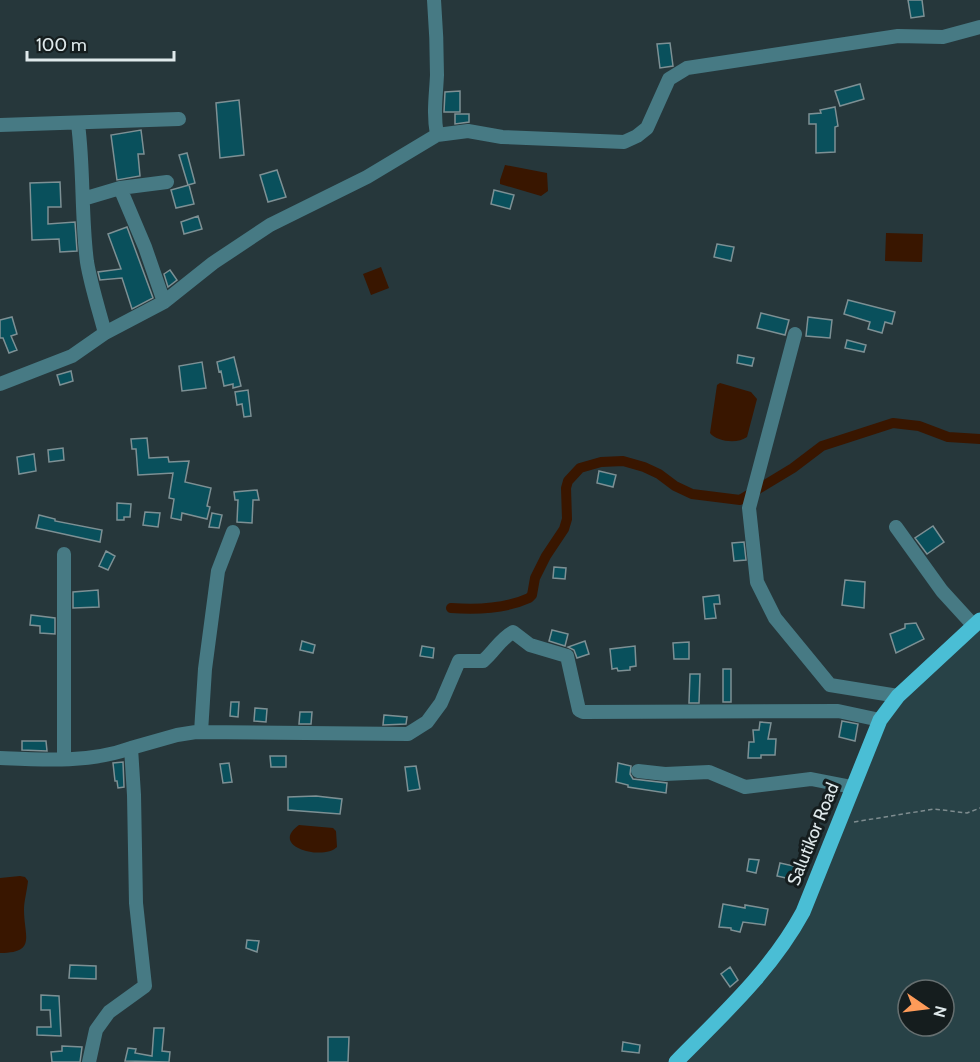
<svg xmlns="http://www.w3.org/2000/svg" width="980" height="1062" font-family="Cabin,sans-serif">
  <rect width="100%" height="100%" fill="#26373b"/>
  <!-- built -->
  <path fill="#284247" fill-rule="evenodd" d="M980,630V1062H687L763,978L796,934L883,722L900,702ZM908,990H944V1026H908Z"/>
  <!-- water -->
  <path fill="#391600" d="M505,165L547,173L548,191L541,196L500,184V180Z
    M886,233L923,234L922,262L885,261Z
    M381,267L389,288L371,295L363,274Z
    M720,383L751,392L757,399L747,437C738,444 717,442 710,433L717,385Z
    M299,825L333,828L336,831L337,847C324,861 268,847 299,825Z
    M20,876L25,877L28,881C27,891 24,901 24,910C24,936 37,953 0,953V878Z"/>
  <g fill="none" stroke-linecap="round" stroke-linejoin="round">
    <!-- canal -->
    <path stroke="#391600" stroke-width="10" d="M451,608C478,610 505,609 529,598L532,595L535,578L546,556L564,529L567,519L566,488L568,481L580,468L601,462L623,461L644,467L659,474L675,486L692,494L740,500L793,468L822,446L893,423L919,426L948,437L980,439"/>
  </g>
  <!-- building -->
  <path fill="#09505c" stroke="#7d9094" stroke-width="1.5" d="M908,0H922L924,16L911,18Z
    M670,43L673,66L660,68L657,44Z
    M860,84L864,99L840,106L835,91Z
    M460,91V112H444L445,92Z
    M239,100L244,155L220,158L216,103Z
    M835,107L838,126L835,127V152L816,153V124H809V114L821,113L820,110Z
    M455,114H469V122L455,124Z
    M141,130L144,154H138L140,176L117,180L111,135Z
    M187,153L195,183L188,185L179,155Z
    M277,170L286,197L268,202L260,175Z
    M60,182L61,207H48V224L75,222L77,251L60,252L59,239L32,240L30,183Z
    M189,185L194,204L176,208L171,190Z
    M494,190L514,195L510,209L491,204Z
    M198,216L202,229L184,234L181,222Z
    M127,227L153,298L132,309L122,278L100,280L98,272L121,269L108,234Z
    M717,244L734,247L731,261L714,257Z
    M170,270L177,280L168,287L164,274Z
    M848,300L895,312L892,324L885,322L882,333L868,329L870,322L844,314Z
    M761,313L789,320L785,335L757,328Z
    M12,317L17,334L11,336L17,350L9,353L3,338H0V320Z
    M808,317L832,320L830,338L806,336Z
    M847,340L866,345L864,352L845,348Z
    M738,355L754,358L752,366L737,363Z
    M234,357L241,386L233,388V384L224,386L221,371L219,372L217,362Z
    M202,362L206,388L182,391L179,366Z
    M71,371L73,381L60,385L57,375Z
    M248,390L251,416L244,417L242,404L237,405L235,392Z
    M147,438L149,458L168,457L169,462L189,461L185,482L211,488L207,506L210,507L207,519L182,513L181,520L171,518L174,499L169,498L173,473L138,475L136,449H132L131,439Z
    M63,448L64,460L49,462L48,450Z
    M34,454L36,471L19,474L17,457Z
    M599,471L616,475L613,487L597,483Z
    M257,490L259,500H253L252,523L237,522L238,500H235L234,492Z
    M117,503L131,504L130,517H124V520H117Z
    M145,512L160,513L158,527L143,525Z
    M212,513L222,515L219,528L209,527Z
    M39,515L55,519V521L102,530L100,542L36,528Z
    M933,526L944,542L927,554L915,538Z
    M744,542L746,560L734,561L732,543Z
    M106,551L115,556L108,570L99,566Z
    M554,567L566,568L565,579L553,578Z
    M845,580L865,582L864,608L842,605Z
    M98,590L99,607L73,608V592Z
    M719,595L720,604H714L716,618L705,619L703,597Z
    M31,615L55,618V634L40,633V626L30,625Z
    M916,623L924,639L896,653L890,634L905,628V624Z
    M552,630L568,634L565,646L549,641Z
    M302,641L315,645L313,653L300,650Z
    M585,641L589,654L577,658L574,650L568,647Z
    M689,642V659H674L673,643Z
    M422,646L434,648L433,658L420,656Z
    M635,646L636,666L630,667V670L618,671L617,668L612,669L610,649Z
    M723,669H731V702H723Z
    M690,674H700L699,703H689Z
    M231,702H239L238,717L230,716Z
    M255,708L267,709L266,722L254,721Z
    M300,712H312L311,724H299Z
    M384,715L407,717L406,724L383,725Z
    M842,721L858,724L855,741L839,737Z
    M760,722L771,723L768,739H776L775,755H761V758H748L749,742H754L753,730H759Z
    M22,741H46L47,751L22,750Z
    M270,756H286V767H271Z
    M123,762L124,787L118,788L117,781H115L113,763Z
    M229,763L232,782L223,783L220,764Z
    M618,763L631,766L630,774L633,779L667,783L666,793L628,787V785L616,782Z
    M416,766L420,789L408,791L405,767Z
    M316,796L342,799L340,814L288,810V797Z
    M749,859L759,860L756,873L747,871Z
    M780,863L798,867L795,880L777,876Z
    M723,904L745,908V905L768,909L765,925L743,922L740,932L731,930V928L719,927Z
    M247,940L259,941L257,952L246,948Z
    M70,965L96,966V979L69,978Z
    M730,967L738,980L730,987L721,974Z
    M41,995L59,996L61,1036L37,1035V1027H51L50,1010H41Z
    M154,1028H164L162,1051L170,1052L169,1062L125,1061L128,1048L136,1049L135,1053L152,1056Z
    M328,1037H349L348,1062H328Z
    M623,1042L640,1045L639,1053L622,1051Z
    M62,1046L82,1047L80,1062H52L51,1052L62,1051Z"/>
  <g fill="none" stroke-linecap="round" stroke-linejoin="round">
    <!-- path -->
    <path stroke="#7e8c8f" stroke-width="1.5" stroke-dasharray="4.5 3" stroke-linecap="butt" d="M854,822L934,809L967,813L980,808"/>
    <!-- minor -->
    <path stroke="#477a84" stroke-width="14" d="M434,0C436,25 437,50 437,75C436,97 433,112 437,135
      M78,124C84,170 81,216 87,262C91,286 99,310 105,333
      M0,125L179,119
      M120,188L145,247L164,302
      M83,199L120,188L167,182
      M795,334L749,508L757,582L775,618L830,685L898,696
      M0,384L72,356L105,333L164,302L213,263L270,225L367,177L437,135L468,131L502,137L624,142L637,136L647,128L669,79L687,68L898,36L943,37L980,27
      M896,527L942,591L974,626
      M201,732L205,669L218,571L233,532
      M131,748L177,735L196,732L408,734L427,722L441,703L459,661H483C495,651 499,640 513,632L530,645L567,656L579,710L583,712L838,711L880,720
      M0,758C43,760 90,763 131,748L134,795L136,903L145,986L109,1012L96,1030L89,1062
      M64,759V554
      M638,771L665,774L709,772L745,787L811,779L852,787"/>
    <!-- major -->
    <path stroke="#4abed5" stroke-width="15" d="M676,1062C722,1015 771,971 803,912L880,720L898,696L980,620"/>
  </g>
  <g text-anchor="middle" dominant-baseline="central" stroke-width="6" stroke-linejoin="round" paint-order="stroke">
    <!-- street labels -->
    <g font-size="18" fill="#dfe9eb" stroke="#151d1e">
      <text transform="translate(813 834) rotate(-68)">Salutikor Road</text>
    </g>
  </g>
  <!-- north arrow -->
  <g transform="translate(926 1008) rotate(104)"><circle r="28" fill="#151d1e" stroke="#666f70" stroke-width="1.5"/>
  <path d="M0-4.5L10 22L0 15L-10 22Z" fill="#fe9b59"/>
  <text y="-9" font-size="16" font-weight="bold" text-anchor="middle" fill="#dfe9eb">N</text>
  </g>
  <!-- scale -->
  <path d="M27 51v9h147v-9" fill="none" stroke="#dfe9eb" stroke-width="3"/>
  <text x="36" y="51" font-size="18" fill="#dfe9eb" stroke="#151d1e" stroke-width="4.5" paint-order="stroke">100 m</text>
</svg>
